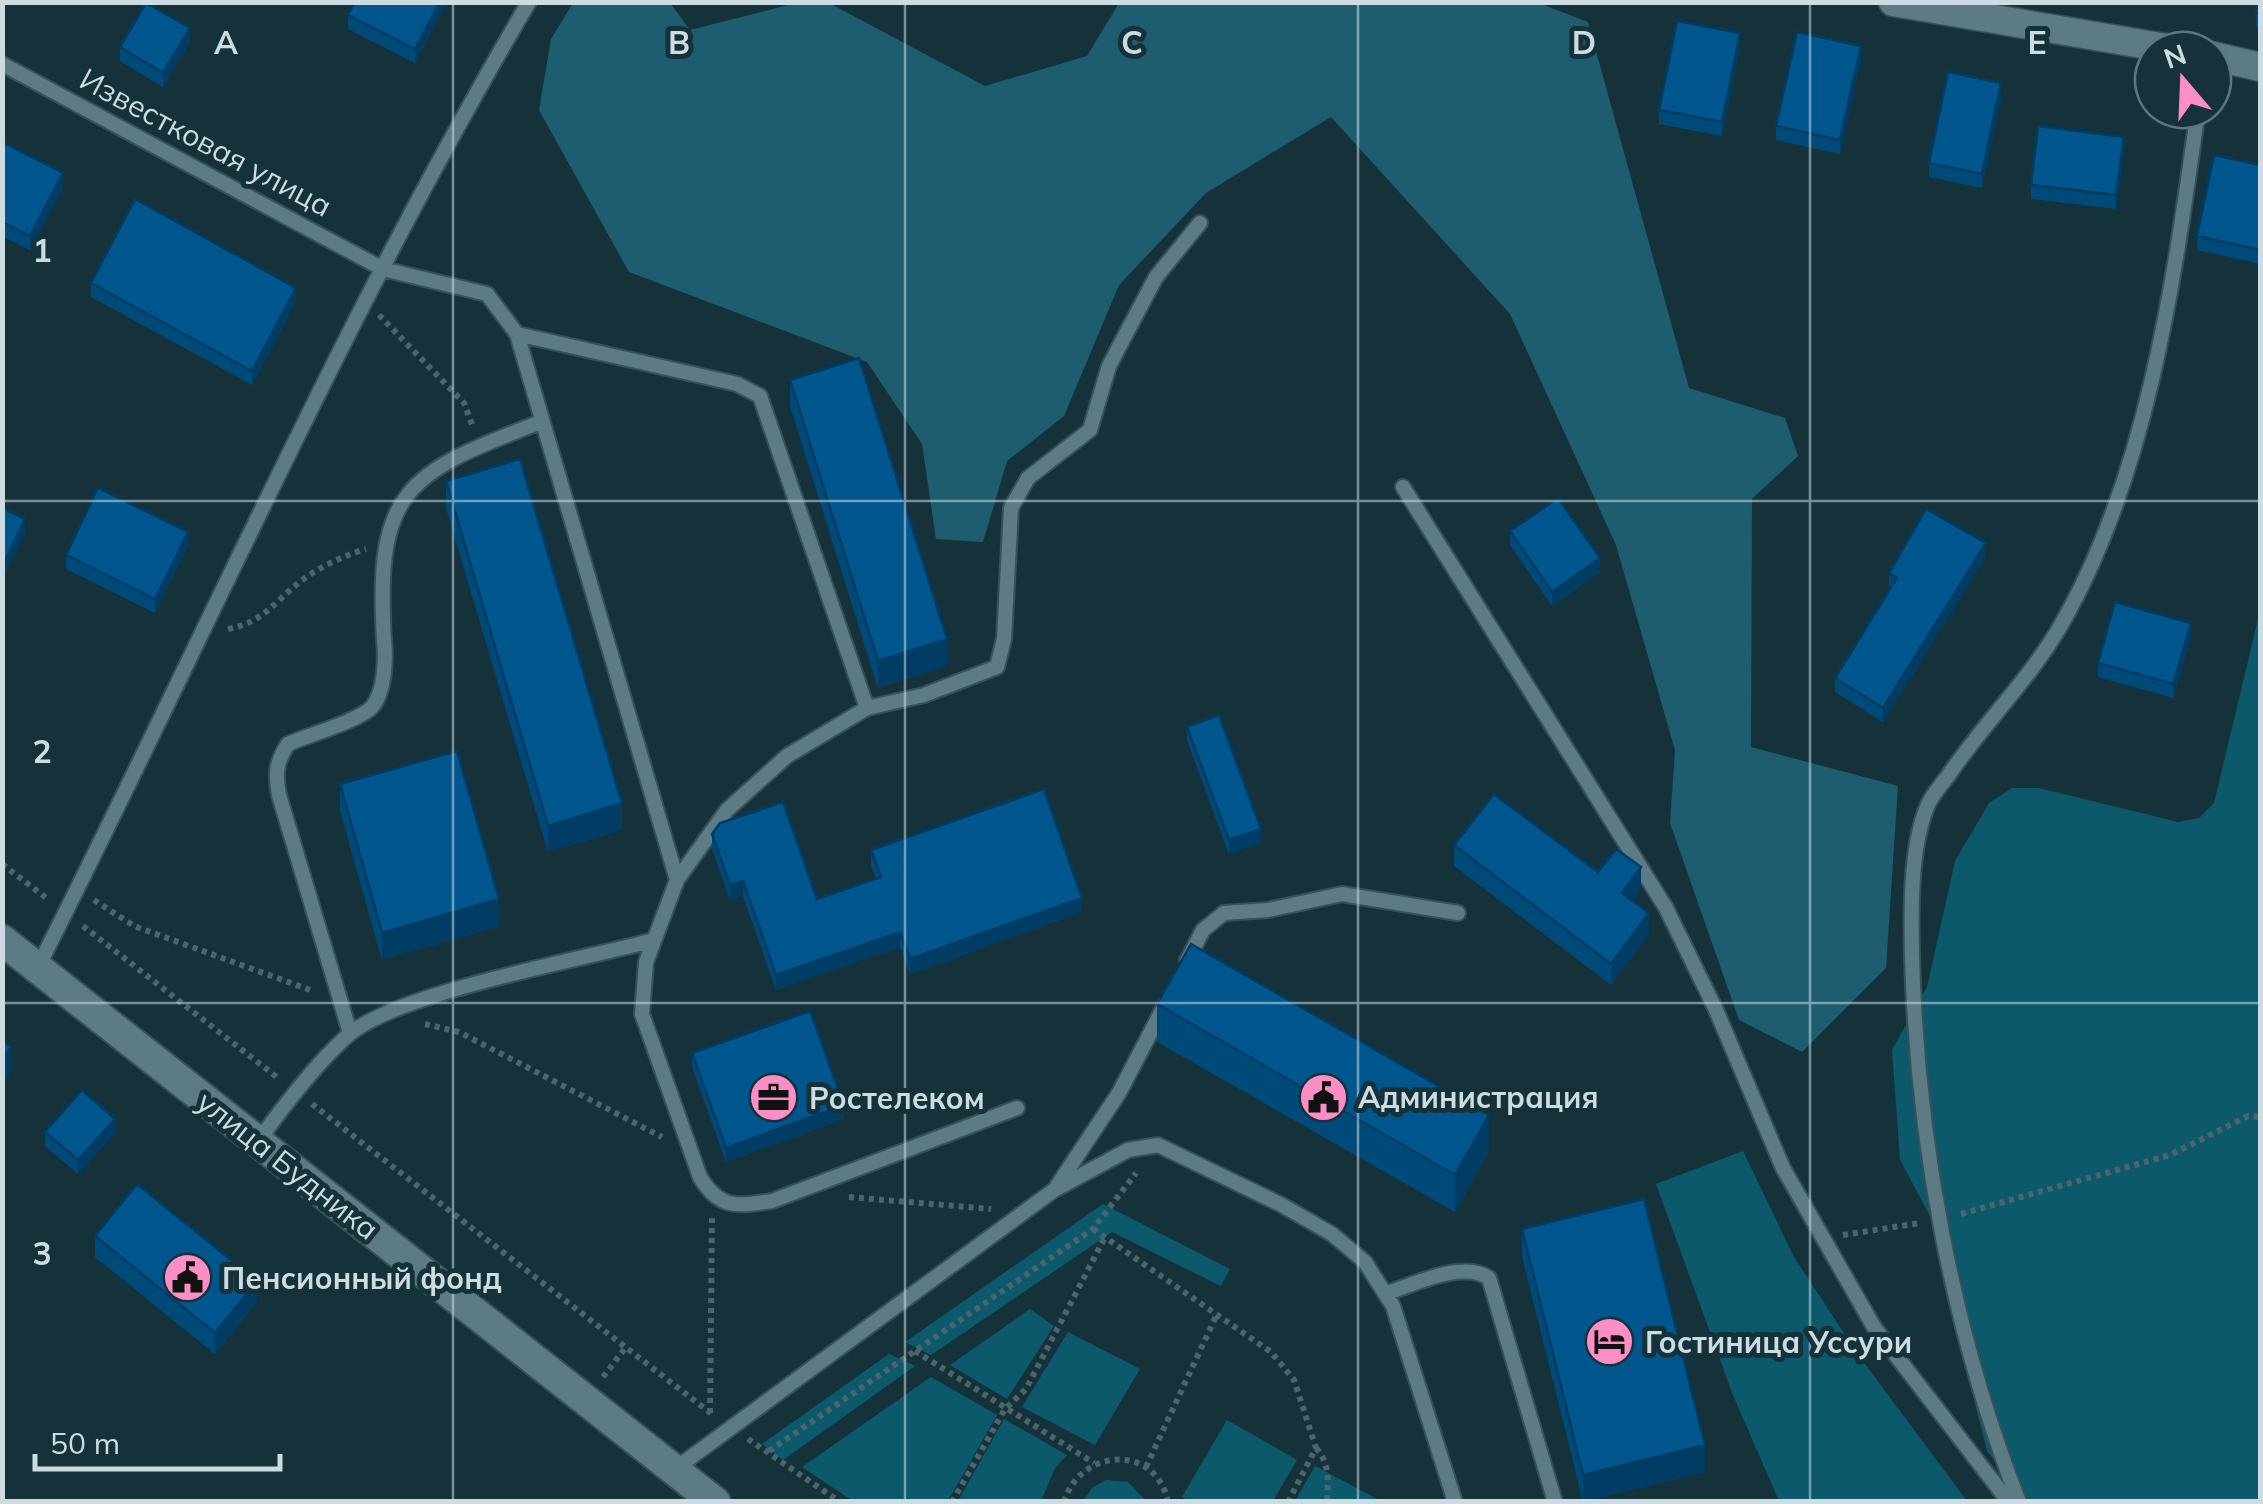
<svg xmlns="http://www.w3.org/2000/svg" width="2263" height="1504" font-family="Mulish,sans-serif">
  <rect width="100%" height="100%" fill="#15323b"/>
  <!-- green -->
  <path fill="#0d596c" d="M2260,611V1501H2028L1987,1451L1951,1308L1959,1270L1900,1160L1892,1050L1927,987L1955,861L1989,803L2012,788H2039L2178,822L2199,818L2214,803Z
    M1743,1151L1794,1257L1859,1356L1967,1501H1779L1733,1395L1656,1184Z
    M1103,1204L1230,1269L1221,1286L1112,1232L931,1355L905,1342Z
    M1030,1309L1054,1326L1007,1399L950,1365Z
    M1068,1332L1140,1369L1095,1445L1022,1407Z
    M889,1354L915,1366L783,1460L762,1444Z
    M931,1377L997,1415L948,1501H853L802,1467Z
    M1004,1419L1067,1455L1055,1468L1041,1501H958Z
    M1227,1420L1297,1460L1273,1501L1190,1502L1182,1497Z
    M1315,1466L1381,1501H1295Z
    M1106,1480L1128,1482L1146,1501H1083L1092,1488Z"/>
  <!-- forest -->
  <path fill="#1e5d6f" d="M1536,2L1588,22L1689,388L1785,418L1798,456L1752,499L1751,747L1898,786L1886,968L1802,1052L1739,1020L1670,823L1675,750L1616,545L1510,314L1331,117L1206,193L1119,285L1064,416L1007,461L983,542L936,539L922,444L867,362L629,272L539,110L551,39L573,3H670L690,30L796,3H829L985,86L1087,56L1119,3Z"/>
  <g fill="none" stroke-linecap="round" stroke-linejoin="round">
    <defs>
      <path id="service" d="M2,64L383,269L487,294L517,334L677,880L646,962L642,1014L700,1177C720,1210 737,1206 772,1201L1017,1108
        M517,334L737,384L760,396L867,708
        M1403,487L1666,908L1716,1010L1783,1168L1874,1327L2009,1502
        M677,880L727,810L787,756L867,708L924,695L997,667L1004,639L1011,508L1028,478L1090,430L1109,366L1156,277L1200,223
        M1187,961L1203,930L1224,913L1268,910L1342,894L1458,913
        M38,967C201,646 345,313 529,2
        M350,1033L279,795C275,774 276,762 288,744C308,735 359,721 372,707C385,692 386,659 384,640C375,491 405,473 541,422
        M258,1141C285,1105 313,1067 347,1036C397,992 582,960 654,940
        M1057,1186L1119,1093L1166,1003
        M1387,1293C1416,1284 1462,1260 1489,1278L1555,1502
        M675,1469L1054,1190L1128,1150L1158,1145L1280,1204L1332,1234L1365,1262L1393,1306L1455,1502
        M2019,1502C1952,1330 1917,1141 1912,956C1911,912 1910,848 1927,807C1931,796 1941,785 1948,776C1983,724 2030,679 2061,625C2148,474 2174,280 2198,110"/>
      <path id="minor" d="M1893,2L2178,50
        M2213,56L2260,67"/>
      <path id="secondary" d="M2,940L715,1502"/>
    </defs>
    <!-- service casing -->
    <use href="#service" stroke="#395057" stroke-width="18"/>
    <!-- minor casing -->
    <use href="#minor" stroke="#395057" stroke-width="31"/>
    <!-- secondary casing -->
    <use href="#secondary" stroke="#395057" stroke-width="34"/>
    <!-- path -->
    <path stroke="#4c656d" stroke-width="6" stroke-dasharray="5 5" stroke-linecap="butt" d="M379,315L464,403L473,427
      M228,629C264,622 274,602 301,581C321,566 343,556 366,549
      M2,864L49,900
      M94,900L134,926L313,991
      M83,926L278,1078
      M425,1024L459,1032L662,1137
      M312,1104L713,1415
      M849,1197L991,1209
      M1961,1214L2170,1155L2248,1116L2260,1117
      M1093,1229L1271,1352L1294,1380L1316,1448L1288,1502
      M1843,1235L1920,1223
      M915,1351L1094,1463
      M603,1377L626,1347
      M710,1413L712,1218
      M748,1439L840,1502
      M1316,1448C1330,1463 1328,1482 1327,1502
      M769,1451L1093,1229L1136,1173
      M1146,1467L1217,1314
      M952,1502L1005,1409L1026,1389L1104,1239
      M1064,1502C1080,1448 1156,1443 1168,1502"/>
    <!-- service -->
    <use href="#service" stroke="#5d7b85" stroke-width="14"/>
    <!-- minor -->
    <use href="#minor" stroke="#5d7b85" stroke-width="28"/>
    <!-- secondary -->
    <use href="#secondary" stroke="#5d7b85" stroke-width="30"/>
  </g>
  <!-- wall -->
  <path fill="#004a79" d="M355,2H447L415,63L348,29V15Z
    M2260,2V28L2256,27V13Z
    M190,42L163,87L120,61V47Z
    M1740,47L1722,136L1659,124V110Z
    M1861,60L1840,154L1776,140V126Z
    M2001,97L1982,188L1929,177V163Z
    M2,142L63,187L30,250L2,236Z
    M2124,151L2116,209L2031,199V185Z
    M2260,165V264L2197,250V236Z
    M91,283L296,302L252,385L91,297Z
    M790,380L947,666L878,688L790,406Z
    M446,481L622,830L548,852L446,508Z
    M1510,531L1600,572L1552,606L1510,545Z
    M188,546L155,613L66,569V555Z
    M1986,557L1883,722L1835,692V678L1891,588L1889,587V573Z
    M2191,637L2173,698L2098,677V663Z
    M1187,727L1261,843L1229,854L1187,740Z
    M340,784L499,926L382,960L340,811Z
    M712,834L817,899L876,878L871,865V850L1082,912L910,974L900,947L776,990L743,896L730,900L712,849Z
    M1454,845L1598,872L1641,888L1632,900L1649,934L1611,985L1454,866Z
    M1157,1004L1489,1152L1455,1212L1157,1042Z
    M692,1053L844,1119L726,1162L692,1067Z
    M45,1132L115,1133L78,1174L45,1146Z
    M1522,1229L1705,1472L1583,1502L1522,1256Z
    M95,1236L257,1302L215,1354L95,1257Z"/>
  <!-- shaded-wall -->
  <path fill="#003c63" d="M440,2H447L415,63V49Z
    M190,28V42L163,87V73Z
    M1740,33V47L1722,136V122Z
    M1861,46V60L1840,154V140Z
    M2001,83V97L1982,188V174Z
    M2124,137V151L2116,209V195Z
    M63,173V187L30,250V236Z
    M296,288V302L252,385V371Z
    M25,519V533L2,581V567Z
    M188,532V546L155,613V599Z
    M1986,543V557L1883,722V708Z
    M1600,558V572L1552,606V592Z
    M2191,623V637L2173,698V684Z
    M947,639V666L878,688V661Z
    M622,803V830L548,852V826Z
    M1261,829V843L1229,854V840Z
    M1641,867V888L1622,913V893Z
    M743,881V896L730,900V885Z
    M1082,898V912L910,974V959Z
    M499,899V926L382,960V933Z
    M1649,913V934L1611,985V964Z
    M900,932V947L776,990V975Z
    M11,1047V1073L2,1083V1057Z
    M844,1105V1119L726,1162V1148Z
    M1489,1115V1152L1455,1212V1175Z
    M115,1119V1133L78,1174V1160Z
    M257,1281V1302L215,1354V1333Z
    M1705,1445V1472L1583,1502V1475Z"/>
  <!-- building -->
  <path fill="#00568d" stroke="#003c63" stroke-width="2.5" d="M355,2H440L415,49L348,15Z
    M2258,2H2260V14L2256,13Z
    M146,3L190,28L163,73L120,47Z
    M1677,21L1740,33L1722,122L1659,110Z
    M1797,32L1861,46L1840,140L1776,126Z
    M1948,72L2001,83L1982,174L1929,163Z
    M2038,126L2124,137L2116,195L2031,185Z
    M2,142L63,173L30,236L2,222Z
    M2214,155L2260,165V250L2197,236Z
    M135,199L296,288L252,371L91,283Z
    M859,358L947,639L878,661L790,380Z
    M520,459L622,803L548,826L446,481Z
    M98,488L188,532L155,599L66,555Z
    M1558,498L1600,558L1552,592L1510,531Z
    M2,508L25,519L2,567Z
    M1926,509L1986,543L1883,708L1835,678L1897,578L1889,573Z
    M2115,602L2191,623L2173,684L2098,663Z
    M1219,715L1261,829L1229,840L1187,727Z
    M457,751L499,899L382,933L340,784Z
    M1044,789L1082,898L910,959L900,932L776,975L743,881L730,885L712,834L720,823L783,802L817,899L881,877L871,850Z
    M1494,794L1598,872L1616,849L1641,867L1622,893L1649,913L1611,964L1454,845Z
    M1191,944L1489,1115L1455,1175L1157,1004Z
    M810,1011L844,1105L726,1148L692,1053Z
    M2,1040L11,1047L2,1057Z
    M82,1090L115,1119L78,1160L45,1132Z
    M137,1184L257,1281L215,1333L95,1236Z
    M1644,1199L1705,1445L1583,1475L1522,1229Z"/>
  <!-- grid -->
  <path fill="none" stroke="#ccdce2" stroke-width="2.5" stroke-opacity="0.55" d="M453,2V1502M905,2V1502M1358,2V1502M1810,2V1502M2,501H2260M2,1003H2260"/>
  <!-- icons -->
  <defs>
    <symbol id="civic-disc" viewBox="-11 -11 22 22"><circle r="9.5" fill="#fb8fc5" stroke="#15323b"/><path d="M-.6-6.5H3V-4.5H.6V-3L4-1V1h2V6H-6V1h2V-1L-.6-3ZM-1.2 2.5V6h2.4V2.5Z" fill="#111"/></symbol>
    <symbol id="office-disc" viewBox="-11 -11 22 22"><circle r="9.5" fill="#fb8fc5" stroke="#15323b"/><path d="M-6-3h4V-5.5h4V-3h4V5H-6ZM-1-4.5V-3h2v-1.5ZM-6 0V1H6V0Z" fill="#111"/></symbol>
    <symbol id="hotel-disc" viewBox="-11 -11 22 22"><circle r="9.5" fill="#fb8fc5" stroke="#15323b"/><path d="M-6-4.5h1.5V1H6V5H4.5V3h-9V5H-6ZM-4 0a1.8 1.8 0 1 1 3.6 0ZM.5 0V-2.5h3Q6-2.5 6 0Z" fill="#111"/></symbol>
  </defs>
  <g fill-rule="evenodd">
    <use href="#civic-disc" x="1296" y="1070" width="55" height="55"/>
    <use href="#office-disc" x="746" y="1070" width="55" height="55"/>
    <use href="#civic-disc" x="160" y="1250" width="55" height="55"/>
    <use href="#hotel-disc" x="1582" y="1314" width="55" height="55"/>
  </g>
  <g text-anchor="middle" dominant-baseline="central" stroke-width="10" stroke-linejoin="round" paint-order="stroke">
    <!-- street labels -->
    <g font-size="30" fill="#ccdce2" stroke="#15323b">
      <text transform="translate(206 142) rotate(28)">Известковая улица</text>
      <text transform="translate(288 1165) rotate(38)">улица Будника</text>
    </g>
    <!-- poi labels -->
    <g font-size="30" font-weight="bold" fill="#ccdce2" stroke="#15323b" text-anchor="start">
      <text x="1358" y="1097">Администрация</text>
      <text x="809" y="1098">Ростелеком</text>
      <text x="222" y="1278">Пенсионный фонд</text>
      <text x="1645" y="1342">Гостиница Уссури</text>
    </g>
  </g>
  <g font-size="32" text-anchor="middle" font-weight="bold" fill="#ccdce2" stroke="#15323b" stroke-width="10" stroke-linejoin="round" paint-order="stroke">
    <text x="226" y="54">A</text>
    <text x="679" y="54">B</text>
    <text x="1132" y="54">C</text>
    <text x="1584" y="54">D</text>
    <text x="2037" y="54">E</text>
    <text x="42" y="262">1</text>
    <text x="42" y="763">2</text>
    <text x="42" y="1265">3</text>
  </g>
  <!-- border -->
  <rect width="2263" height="1504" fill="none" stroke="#ccdce2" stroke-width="10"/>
  <!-- north arrow -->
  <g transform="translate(2183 80) rotate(341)"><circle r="48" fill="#15323b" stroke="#5e767e" stroke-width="2.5"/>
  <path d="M0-8L18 38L0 25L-18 38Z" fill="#fb8fc5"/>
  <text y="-15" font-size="28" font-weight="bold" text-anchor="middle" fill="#ccdce2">N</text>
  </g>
  <!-- scale -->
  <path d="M35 1454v15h245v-15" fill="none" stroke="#ccdce2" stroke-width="5"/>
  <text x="50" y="1454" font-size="30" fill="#ccdce2" stroke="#15323b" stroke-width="8" paint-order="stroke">50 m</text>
</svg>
